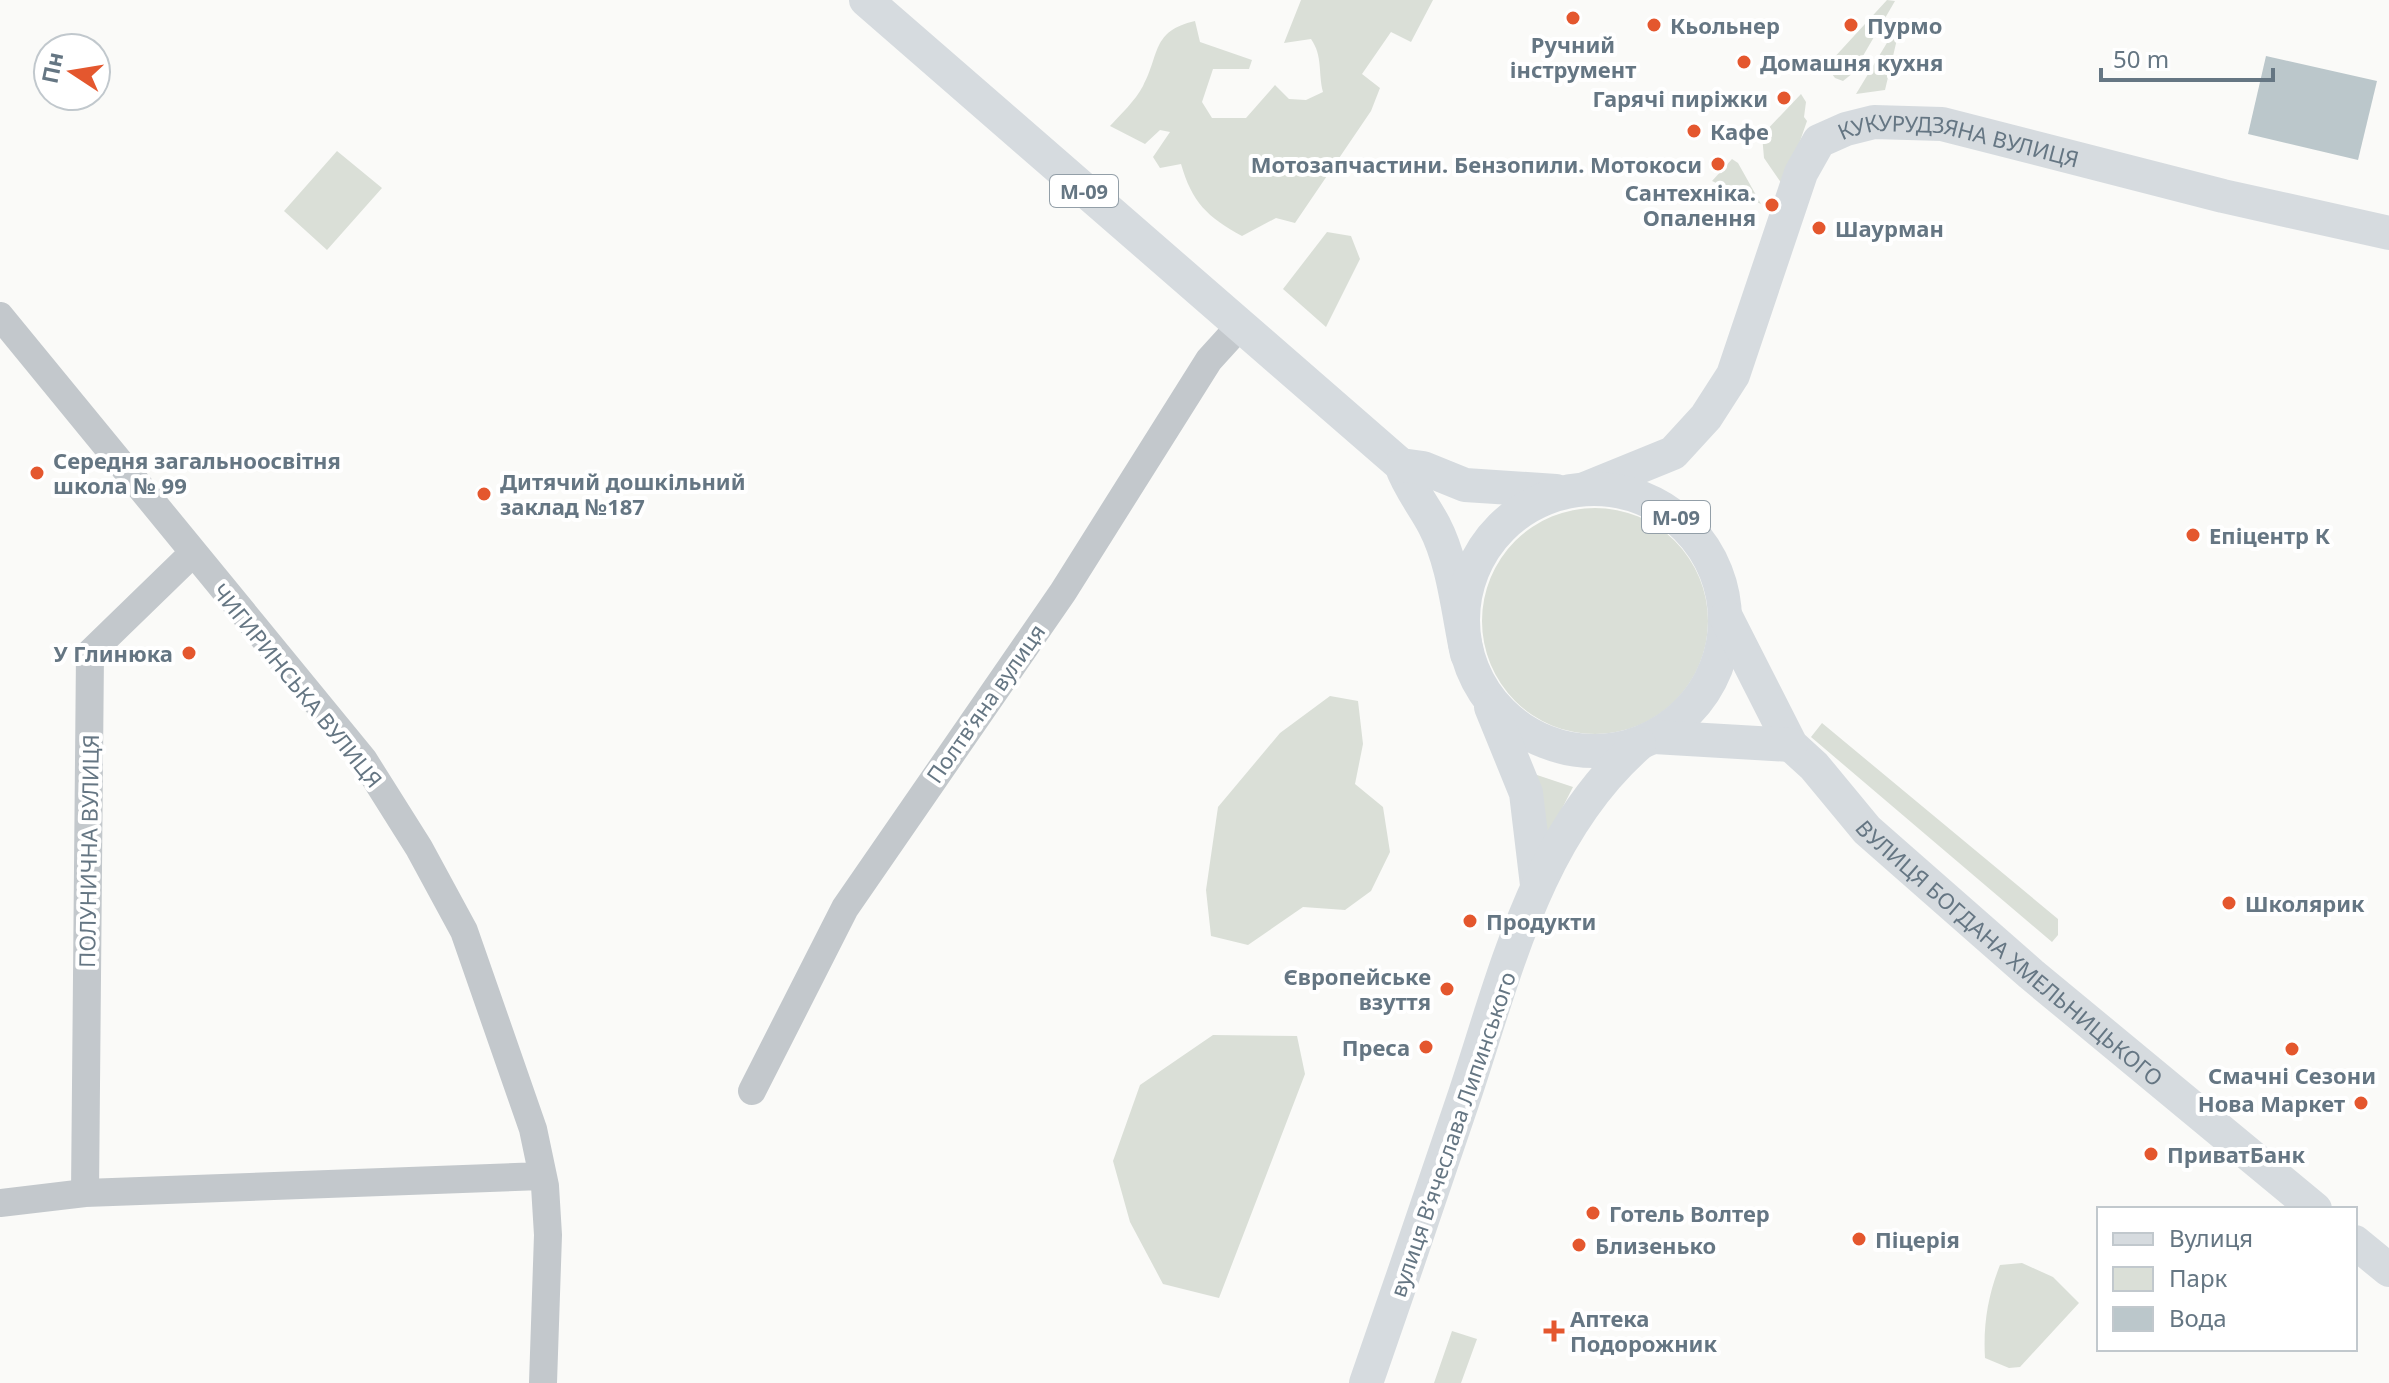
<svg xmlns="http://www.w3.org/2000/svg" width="2389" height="1383" font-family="'Noto Sans',sans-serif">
  <rect width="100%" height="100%" fill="#fafaf8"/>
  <!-- green -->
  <path fill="#dadfd7" d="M1301,0H1433L1411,42L1391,32L1362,74L1380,88L1371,111L1295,223L1276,218L1242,236C1207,217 1192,202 1181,164L1160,168L1153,157L1170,132L1160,130L1145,144L1110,126C1121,114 1135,101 1143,86C1160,55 1151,31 1195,21L1200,42L1252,60L1249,69H1213L1202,102L1212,118H1246L1275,85L1289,99L1306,100L1323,92C1318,73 1323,56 1311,39L1284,43Z
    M1887,0L1895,1L1853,73L1843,81L1835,78L1829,70L1831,61Z
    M1902,18L1885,90L1856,94Z
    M1801,94L1806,102L1804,117L1807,121L1784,187L1764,158L1762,135Z
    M337,151L382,188L327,250L284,211Z
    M1732,159L1738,163L1761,204L1712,181Z
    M1327,232L1351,236L1360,259L1326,327L1283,289Z
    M1482 621a113 113 0 1 1 226 0a113 113 0 1 1-226 0Z
    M1330,696L1358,701L1363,744L1355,784L1383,807L1390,852L1371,891L1345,910L1303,907L1248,945L1211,936L1206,890L1218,807L1280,733Z
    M1822,723L2058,919V935L2052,942L1811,737Z
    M1531,773L1573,787L1546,840Z
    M1213,1035L1297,1036L1305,1074L1219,1298L1163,1284L1130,1222L1113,1161L1140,1085Z
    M2022,1263L2053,1277L2079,1303L2020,1367L2009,1368L1985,1358C1983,1325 1988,1295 2000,1265Z
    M1452,1331L1477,1339L1461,1383H1434Z"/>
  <!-- water -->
  <path fill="#bbc7cb" d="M2266,56L2377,81L2358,160L2248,134Z"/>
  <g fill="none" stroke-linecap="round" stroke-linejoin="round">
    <!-- minor -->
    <path stroke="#c3c8cc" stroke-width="28" d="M0,316L363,759L419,848L464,931L533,1129L545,1186L548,1235L543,1383
      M752,1091L845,908L1063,592L1209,360L1239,327
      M85,1193L90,653L193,553
      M0,1203L85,1193L542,1176"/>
    <!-- major -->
    <g stroke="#d6dbdf" stroke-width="34">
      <path d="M866,0L1401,465C1409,488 1423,504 1434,525C1454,563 1458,613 1467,654"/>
      <path d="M1401,465L1423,468L1465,485L1556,491"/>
      <path id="s1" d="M1587,488L1673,453L1706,417L1733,375L1801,173L1819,141L1846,129L1874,122L1942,124L2223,196L2389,233"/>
      <circle cx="1594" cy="620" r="131"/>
      <path id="s2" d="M1726,617L1791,745L1814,766L1867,830L2031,974L2315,1209"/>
      <path d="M1491,707L1526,793L1537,885"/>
      <path d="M1654,737L1791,745"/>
      <path d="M2355,1242L2389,1270"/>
      <path d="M1366,1383C1399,1289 1431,1194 1463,1100C1505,975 1536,834 1639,744"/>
    </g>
  </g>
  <!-- markers -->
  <g fill="#e4572e" stroke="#fff" stroke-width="3">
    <circle cx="1573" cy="18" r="8"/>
    <circle cx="1654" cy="25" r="8"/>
    <circle cx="1851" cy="25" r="8"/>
    <circle cx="1744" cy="62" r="8"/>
    <circle cx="1784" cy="98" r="8"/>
    <circle cx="1694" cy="131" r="8"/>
    <circle cx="1718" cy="164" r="8"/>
    <circle cx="1772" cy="205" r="8"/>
    <circle cx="1819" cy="228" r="8"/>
    <circle cx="37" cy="473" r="8"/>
    <circle cx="484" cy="494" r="8"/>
    <circle cx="2193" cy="535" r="8"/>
    <circle cx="189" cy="653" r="8"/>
    <circle cx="2229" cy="903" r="8"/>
    <circle cx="1470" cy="921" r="8"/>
    <circle cx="1447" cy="989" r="8"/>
    <circle cx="1426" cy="1047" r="8"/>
    <circle cx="2292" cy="1049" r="8"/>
    <circle cx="2361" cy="1103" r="8"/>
    <circle cx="2151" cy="1154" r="8"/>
    <circle cx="1593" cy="1213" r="8"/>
    <circle cx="1859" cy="1239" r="8"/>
    <circle cx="1579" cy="1245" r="8"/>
    <path d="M1550 1319h8v8h8v8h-8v8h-8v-8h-8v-8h8z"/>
  </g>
  <g text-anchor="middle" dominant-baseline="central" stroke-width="8" stroke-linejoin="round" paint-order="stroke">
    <!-- shield labels -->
    <g fill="#fff" stroke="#939fa8" stroke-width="2">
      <rect x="1050" y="175" width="68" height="32" rx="6"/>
      <rect x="1642" y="501" width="68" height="32" rx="6"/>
    </g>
    <g font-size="20" font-weight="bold" fill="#657683">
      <text x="1084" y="191">М-09</text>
      <text x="1676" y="517">М-09</text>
    </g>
    <!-- poi labels -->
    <g font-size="22" font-weight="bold" fill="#657683" stroke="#fff" text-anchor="start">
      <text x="1670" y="25">Кьольнер</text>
      <text x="1867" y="25">Пурмо</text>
      <text x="1573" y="44" text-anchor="middle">Ручний<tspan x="1573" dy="25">інструмент</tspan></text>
      <text x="1760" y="62">Домашня кухня</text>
      <text x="1768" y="98" text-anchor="end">Гарячі пиріжки</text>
      <text x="1710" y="131">Кафе</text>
      <text x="1702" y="164" text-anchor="end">Мотозапчастини. Бензопили. Мотокоси</text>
      <text x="1756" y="192" text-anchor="end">Сантехніка.<tspan x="1756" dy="25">Опалення</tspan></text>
      <text x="1835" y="228">Шаурман</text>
      <text x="53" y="460">Середня загальноосвітня<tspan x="53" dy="25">школа № 99</tspan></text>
      <text x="500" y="481">Дитячий дошкільний<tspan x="500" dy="25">заклад №187</tspan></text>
      <text x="2209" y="535">Епіцентр К</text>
      <text x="173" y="653" text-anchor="end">У Глинюка</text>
      <text x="2245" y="903">Школярик</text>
      <text x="1486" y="921">Продукти</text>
      <text x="1431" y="976" text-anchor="end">Європейське<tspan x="1431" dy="25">взуття</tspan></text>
      <text x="1410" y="1047" text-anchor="end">Преса</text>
      <text x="2292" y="1075" text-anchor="middle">Смачні Сезони</text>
      <text x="2345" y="1103" text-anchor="end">Нова Маркет</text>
      <text x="2167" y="1154">ПриватБанк</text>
      <text x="1609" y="1213">Готель Волтер</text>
      <text x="1875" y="1239">Піцерія</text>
      <text x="1595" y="1245">Близенько</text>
      <text x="1570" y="1318">Аптека<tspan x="1570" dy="25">Подорожник</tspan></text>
    </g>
    <!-- street labels -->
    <g font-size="22" fill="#657683" stroke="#fff">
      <text stroke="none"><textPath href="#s1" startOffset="586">КУКУРУДЗЯНА ВУЛИЦЯ</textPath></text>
      <text transform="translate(298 685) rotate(51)">ЧИГИРИНСЬКА ВУЛИЦЯ</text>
      <text transform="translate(985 703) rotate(-55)">Полтвʼяна вулиця</text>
      <text transform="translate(88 851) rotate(-89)">ПОЛУНИЧНА ВУЛИЦЯ</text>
      <text stroke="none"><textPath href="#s2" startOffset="446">ВУЛИЦЯ БОГДАНА ХМЕЛЬНИЦЬКОГО</textPath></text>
      <text transform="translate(1452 1134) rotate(-71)">вулиця Вʼячеслава Липинського</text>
    </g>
  </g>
  <!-- legend -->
  <rect x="2097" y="1207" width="260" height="144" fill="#ffffff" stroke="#c1c8cd" stroke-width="2"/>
  <rect x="2113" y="1233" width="40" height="12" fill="#d6dbdf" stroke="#c1c8cd" stroke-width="2"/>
  <text x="2169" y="1247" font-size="24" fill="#657683">Вулиця</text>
  <rect x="2113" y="1267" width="40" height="24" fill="#dadfd7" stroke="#c1c8cd" stroke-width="2"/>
  <text x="2169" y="1287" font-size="24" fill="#657683">Парк</text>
  <rect x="2113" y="1307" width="40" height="24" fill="#bbc7cb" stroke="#c1c8cd" stroke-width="2"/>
  <text x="2169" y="1327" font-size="24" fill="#657683">Вода</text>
  <!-- north arrow -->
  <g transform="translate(72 72) rotate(282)"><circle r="38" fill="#ffffff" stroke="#c1c8cd" stroke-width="2"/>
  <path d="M0-6L14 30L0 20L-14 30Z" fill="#e4572e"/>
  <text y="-12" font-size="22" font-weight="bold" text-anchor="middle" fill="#657683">Пн</text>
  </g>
  <!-- scale -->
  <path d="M2101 68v12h172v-12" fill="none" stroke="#657683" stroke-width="4"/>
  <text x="2113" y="68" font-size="24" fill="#657683" stroke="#ffffff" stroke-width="6" paint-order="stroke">50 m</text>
</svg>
